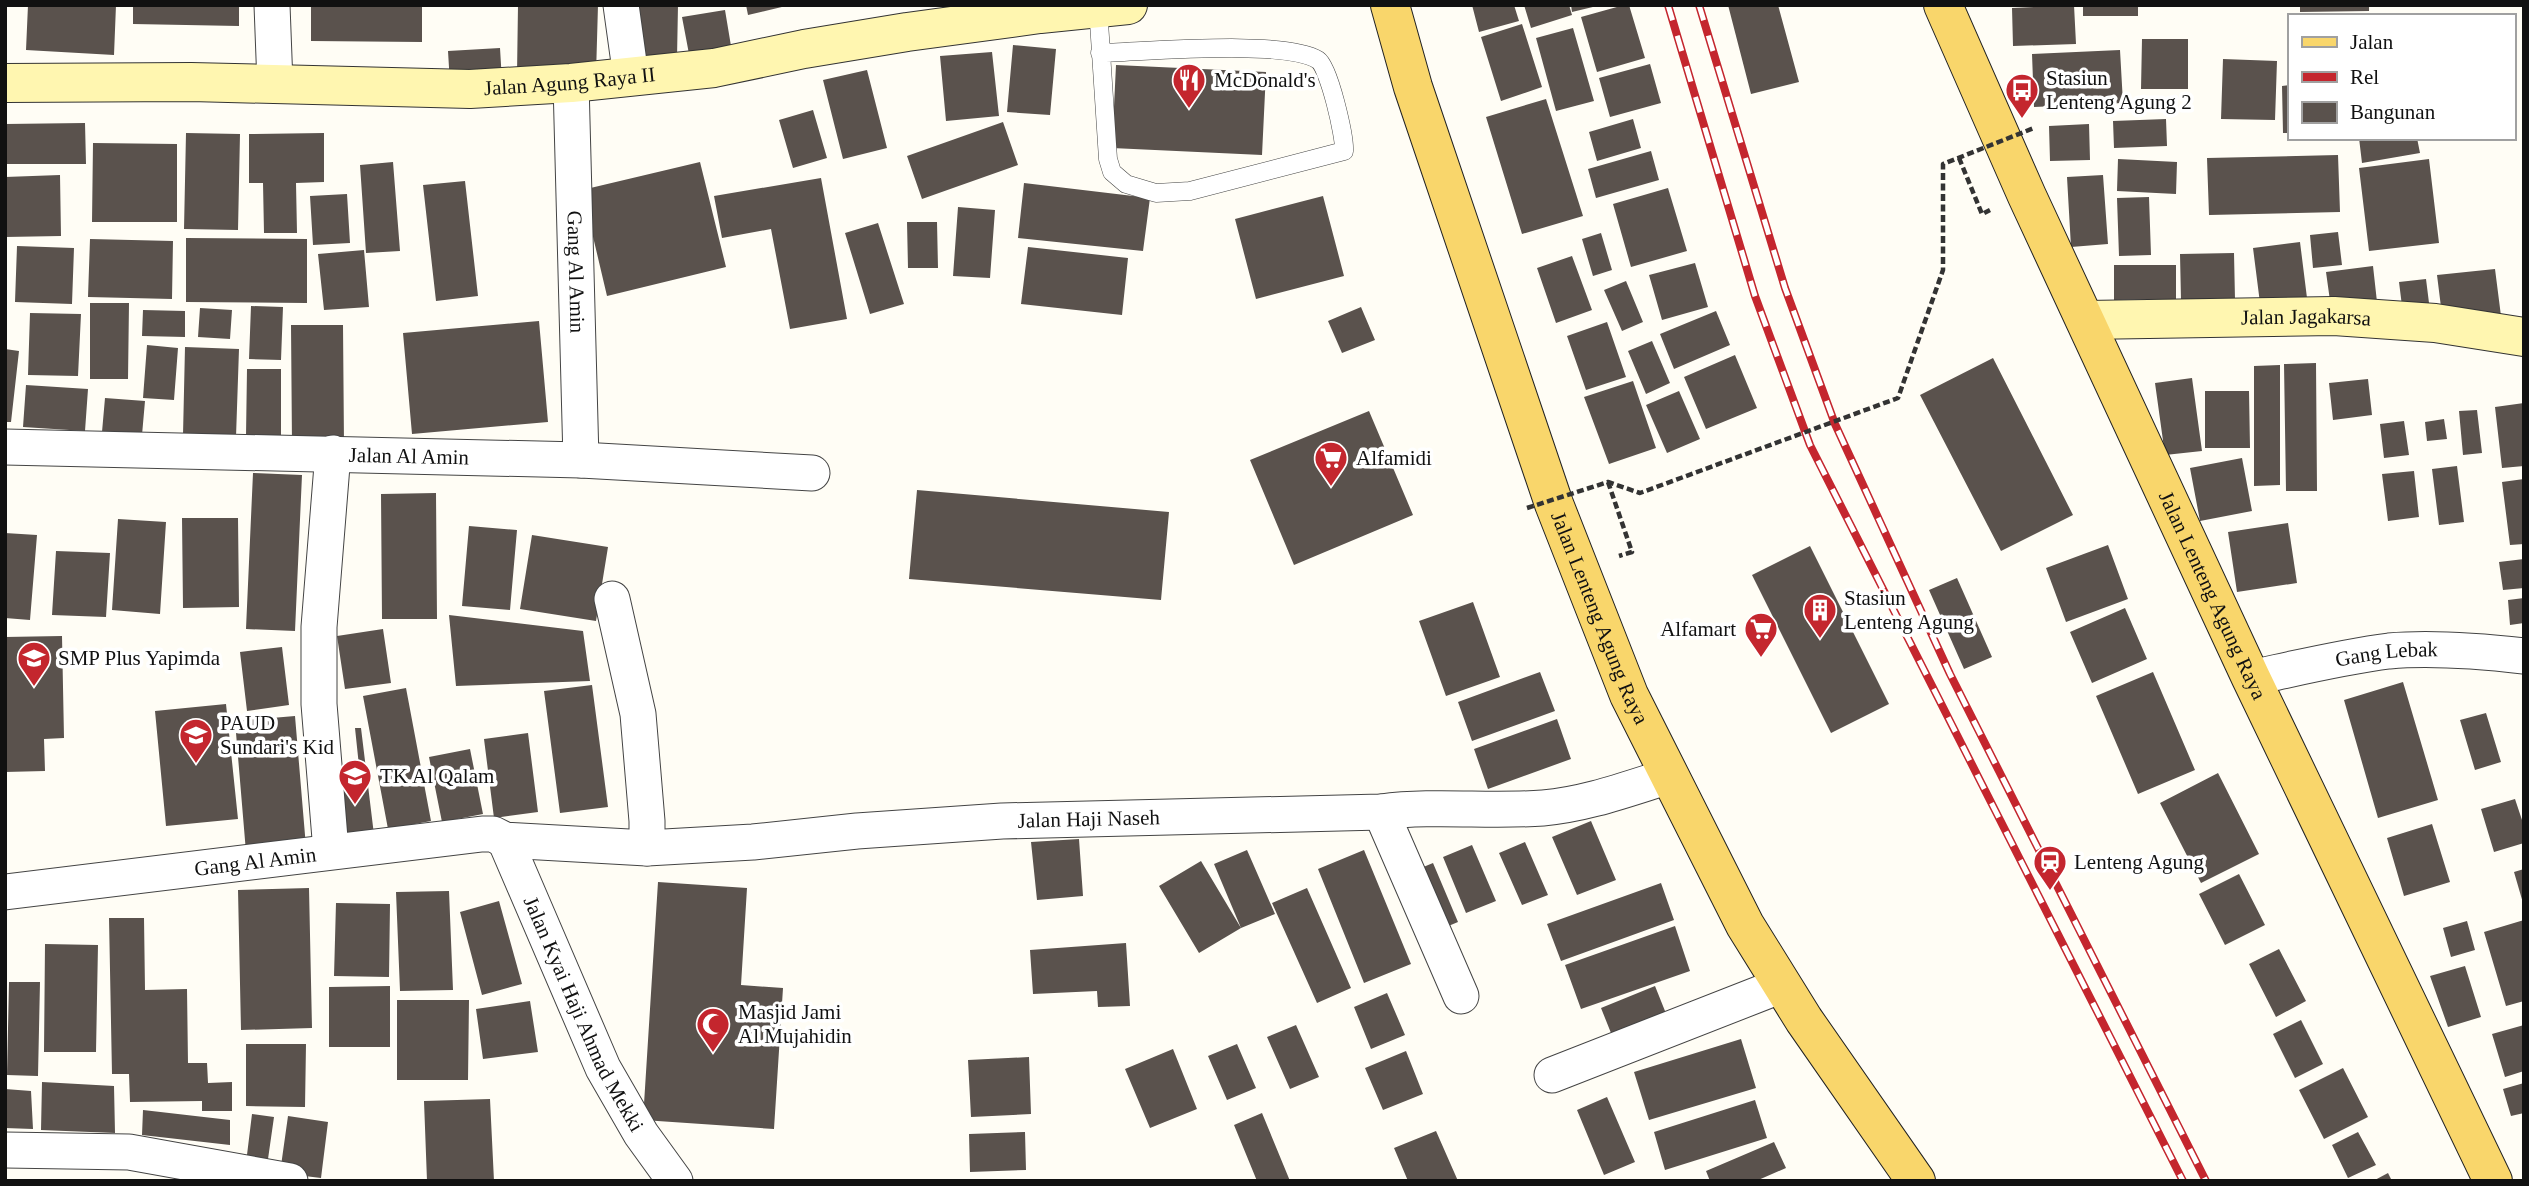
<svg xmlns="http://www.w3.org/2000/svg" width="2529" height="1186" font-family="'Times New Roman',serif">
  <rect width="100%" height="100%" fill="#fffdf5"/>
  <!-- building -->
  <path fill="#5a524d" d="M28,5H116L114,55L26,50Z
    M133,5H239V26L133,24Z
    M311,5H422V42L311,41Z
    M518,5H598L596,75L517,74Z
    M640,5H678L677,58L639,57Z
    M746,5H786V6L748,15Z
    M1472,5H1514L1519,21L1479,32Z
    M1524,5H1569L1572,15L1531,28Z
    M1571,5H1597V6L1572,12Z
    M1624,5H1629L1645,58L1597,72L1581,17Z
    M1728,5H1778L1799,82L1751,94Z
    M2074,5L2076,44L2013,46L2012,8Z
    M2083,5H2138V16H2083Z
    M2300,5H2369V11L2300,12Z
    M725,10L731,46L689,54L682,17Z
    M1522,24L1542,87L1501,101L1481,37Z
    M1573,28L1594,101L1556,111L1536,38Z
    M2142,39H2188V89H2141Z
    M1013,45L1056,49L1050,115L1007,112Z
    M500,48L502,81L450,84L448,51Z
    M2120,50L2123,103L2034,107L2032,54Z
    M992,52L999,116L946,121L940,56Z
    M2223,59L2277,61L2275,120L2221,119Z
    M1650,64L1661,103L1610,117L1599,78Z
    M1116,65L1266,72L1262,155L1112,148Z
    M867,70L887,148L843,159L823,80Z
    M2289,85V133H2283L2282,86Z
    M1546,99L1583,216L1522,234L1486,117Z
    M813,110L827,158L793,168L779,120Z
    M1633,119L1641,148L1597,161L1589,132Z
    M2166,119L2167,146L2114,148L2113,121Z
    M1003,122L1018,165L922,199L907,156Z
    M85,123L86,164H5V124Z
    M2089,124L2090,160L2050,161L2049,126Z
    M186,133L240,134L238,230L184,229Z
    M324,133V182L296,183L297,233H264L263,183H249V134Z
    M2359,138H2417L2420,153L2362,163Z
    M93,143L177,144V222H92Z
    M1651,151L1659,180L1596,198L1588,169Z
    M2338,155L2340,212L2209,215L2207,158Z
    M2118,159L2177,162L2176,194L2117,191Z
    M2429,159L2439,243L2369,251L2359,168Z
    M393,162L400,251L366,253L360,165Z
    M700,162L726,267L607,296L582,190Z
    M60,175L61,236L5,237V177Z
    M2103,175L2108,244L2071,247L2067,177Z
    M821,178L847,319L790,329L771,229L722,238L714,196Z
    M465,181L478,296L436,301L423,185Z
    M1024,183L1150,198L1143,251L1018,238Z
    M1668,188L1687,251L1631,267L1613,204Z
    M347,194L350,243L313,245L310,196Z
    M1323,196L1344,276L1256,299L1235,219Z
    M2149,197L2151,255L2119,256L2117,198Z
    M958,207L995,210L990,278L953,276Z
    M907,222H937L938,268H908Z
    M878,223L904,304L870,314L845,233Z
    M2338,232L2342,265L2313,268L2310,235Z
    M1601,233L1612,270L1593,276L1582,239Z
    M186,238L307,239V303L186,302Z
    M90,239L173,241L172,299L88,297Z
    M2300,242L2308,306L2261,311L2253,248Z
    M17,246L74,248L72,304L15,302Z
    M1028,247L1128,258L1122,315L1021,304Z
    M364,250L369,307L324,310L318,254Z
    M2234,253L2235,299L2181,300L2180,254Z
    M1572,256L1592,310L1556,323L1537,268Z
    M1695,263L1708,307L1662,320L1649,275Z
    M2114,265H2176V299L2114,300Z
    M2373,266L2377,302L2331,308L2326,272Z
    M2495,269L2501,316L2443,323L2437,275Z
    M2426,279L2430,311L2403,314L2399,282Z
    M1626,281L1643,322L1622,331L1604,290Z
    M90,303H129L128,379H90Z
    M251,306L283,307L281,360L249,359Z
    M1361,307L1375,340L1342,353L1328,321Z
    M200,308L232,310L230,339L198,337Z
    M143,310L185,311V337L142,336Z
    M1716,311L1730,345L1674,369L1660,334Z
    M30,313L81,314L78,376L28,375Z
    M539,321L548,422L412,434L403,333Z
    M1607,322L1626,377L1586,390L1567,336Z
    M291,325H343L344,445L292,446Z
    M1652,341L1670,383L1646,394L1628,351Z
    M147,345L178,348L174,400L143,398Z
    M185,347L239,349L236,437L183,435Z
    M5,349L19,351L11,422H5Z
    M1735,355L1757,408L1706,429L1684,377Z
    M1993,358L2073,515L2001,551L1920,395Z
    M2316,363L2317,491H2286L2284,364Z
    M2280,365V485L2254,486V366Z
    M247,369H281V436H246Z
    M2192,378L2202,451L2165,455L2155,383Z
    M2368,379L2372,415L2333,420L2329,383Z
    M1633,381L1656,448L1609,464L1584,397Z
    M26,385L88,389L85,431L23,427Z
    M1679,391L1700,439L1667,453L1646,405Z
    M2205,391H2249L2250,448H2205Z
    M105,398L145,401L142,435L102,432Z
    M2524,403V466L2502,468L2495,407Z
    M2477,410L2482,453L2463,455L2459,411Z
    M1369,411L1413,515L1294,565L1250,460Z
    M2444,419L2447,439L2427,441L2425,422Z
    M2404,421L2409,455L2384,458L2380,424Z
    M2242,458L2252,511L2200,521L2190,468Z
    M2457,466L2464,522L2439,525L2432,469Z
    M2414,471L2419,517L2388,521L2382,474Z
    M253,473L302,475L295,631L246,629Z
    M2524,479V544L2510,545L2502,482Z
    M917,490L1169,512L1161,600L909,579Z
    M436,493L437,619H382L381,494Z
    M182,518H238L239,607L183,608Z
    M118,519L166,522L160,614L112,610Z
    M2288,523L2297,583L2237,592L2228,532Z
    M469,526L517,530L510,610L462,606Z
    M5,533L37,535L30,620L5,618Z
    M532,535L608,547L596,621L520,609Z
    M2108,545L2128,599L2066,622L2046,568Z
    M1810,546L1889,704L1831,733L1752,575Z
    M56,551L110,553L106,617L52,615Z
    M2524,559V588L2503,590L2499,562Z
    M1957,578L1992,657L1964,669L1929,590Z
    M2524,598V623L2510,625L2508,600Z
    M1473,602L1500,677L1446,696L1419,621Z
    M2125,608L2147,659L2092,683L2070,632Z
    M449,615L583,631L590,681L456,686Z
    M383,629L391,683L345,689L337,636Z
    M62,636L64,738L44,739L45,771L5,772V637Z
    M282,647L289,705L247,711L240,652Z
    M1540,672L1555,711L1472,741L1458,702Z
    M2153,672L2195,770L2138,794L2096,696Z
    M2403,682L2438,800L2378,818L2344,700Z
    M592,685L608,807L560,813L544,691Z
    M406,688L431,821L388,829L363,696Z
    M226,704L238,819L166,826L155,711Z
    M2486,713L2501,762L2475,770L2460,720Z
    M295,716L306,847L246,852L235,721Z
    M1557,719L1571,759L1488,789L1474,749Z
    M355,728H361L375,843L341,847L336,770L359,766Z
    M528,733L538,812L494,818L484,739Z
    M470,749L483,814L442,822L429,757Z
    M2218,773L2259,854L2201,883L2160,803Z
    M2515,799L2524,826V843L2494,852L2481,809Z
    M1591,821L1616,880L1577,895L1552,837Z
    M2432,824L2450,882L2404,896L2387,838Z
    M1079,839L1083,896L1037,900L1031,842Z
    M1525,842L1548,895L1522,905L1499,853Z
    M1472,845L1496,901L1466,913L1443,857Z
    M1247,850L1275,914L1241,928L1214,864Z
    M1364,850L1411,964L1364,983L1318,869Z
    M1201,861L1241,928L1199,953L1159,886Z
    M1433,863L1458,922L1434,932L1409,873Z
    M2524,869V903H2523L2514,872Z
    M2239,874L2265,925L2225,945L2199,894Z
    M658,882L747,888L741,985L783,988L774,1129L643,1120Z
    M1661,883L1674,920L1561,961L1547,924Z
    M309,888L312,1028L241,1030L238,890Z
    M1307,888L1351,988L1317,1003L1272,903Z
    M449,891L453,990L400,991L396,892Z
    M499,901L522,984L482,995L460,912Z
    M336,903L390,904L389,977L334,976Z
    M109,918H144L145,990L187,989L188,1063H207L208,1083L232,1082V1111H202V1101L130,1102L129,1074H112Z
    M2524,920V1001L2506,1006L2484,932Z
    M2467,921L2475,950L2451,957L2443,928Z
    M1675,926L1690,971L1581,1009L1565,965Z
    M1126,943L1130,1006L1098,1007L1097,991L1033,994L1030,950Z
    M45,944L98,945L96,1052H44Z
    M2279,949L2306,1001L2276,1017L2249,964Z
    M2465,966L2481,1017L2448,1027L2430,976Z
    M9,982H40L38,1076L7,1075Z
    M390,986V1047H329V987Z
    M1655,986L1671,1026L1617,1048L1601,1008Z
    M1387,993L1405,1035L1371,1049L1354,1007Z
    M397,1000H469L468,1080H397Z
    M530,1001L538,1052L483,1059L476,1009Z
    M2301,1020L2323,1064L2295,1078L2273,1034Z
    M1296,1025L1319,1077L1290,1089L1267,1037Z
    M2524,1025V1071L2505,1077L2492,1034Z
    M1741,1039L1756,1088L1649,1120L1634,1072Z
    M246,1044H306L305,1107L246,1106Z
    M1237,1044L1256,1088L1227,1100L1208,1056Z
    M1173,1049L1197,1109L1150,1128L1125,1069Z
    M1406,1051L1423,1094L1383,1110L1365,1068Z
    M1029,1057L1031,1114L971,1117L968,1060Z
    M2343,1068L2368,1117L2324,1139L2299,1090Z
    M42,1082L114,1086L115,1133L41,1130Z
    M2524,1083V1113L2511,1116L2503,1089Z
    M5,1089L31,1091L33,1129L5,1128Z
    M1607,1097L1635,1162L1604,1175L1577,1110Z
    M490,1099L494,1181H427L424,1101Z
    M1755,1100L1767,1138L1665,1170L1654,1132Z
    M143,1110L230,1120V1145L142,1135Z
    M1262,1113L1290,1181H1257L1234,1125Z
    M252,1114L274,1117L267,1166L246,1163Z
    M288,1116L328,1122L321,1178L280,1173Z
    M1436,1131L1458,1181H1408L1394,1148Z
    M1025,1132L1026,1170L970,1172L969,1134Z
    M2358,1132L2376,1165L2348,1178L2332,1145Z
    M1774,1142L1786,1168L1756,1181H1710L1706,1171Z
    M2388,1173L2392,1181H2373Z"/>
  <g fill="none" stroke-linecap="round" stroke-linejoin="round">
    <defs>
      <path id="lane" d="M1098,7L1108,159L1112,172L1126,184L1156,193L1190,191L1344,151C1345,137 1329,67 1318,60C1285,39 1145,52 1100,53"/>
      <g id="street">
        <path d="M272,5L275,84"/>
        <path d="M621,5L631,77"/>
        <path id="s1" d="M571,83L581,460"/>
        <path id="s2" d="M5,447L581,460L812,473"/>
        <path d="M612,599L638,714L647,821V848"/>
        <path id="s3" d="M2251,678C2297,668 2342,657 2389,651C2433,647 2480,651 2524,656"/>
        <path d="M1381,812L1461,996"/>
        <path id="s4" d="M505,840L603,1068L641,1134L675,1181"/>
        <path d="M331,851L319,704V627L333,453"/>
        <path id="s5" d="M5,892L482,834H493L505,840L647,848L753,842L857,831L1002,821L1381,812C1435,805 1489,812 1543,808C1587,804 1627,789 1669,776"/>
        <path d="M1552,1075L1782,985"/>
        <path d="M5,1150L129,1152L290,1181"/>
      </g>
      <g id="secondary">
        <path id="s6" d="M5,83L191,82L470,89L571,83L714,68L804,49L907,32L1040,14L1128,5"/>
        <path id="s7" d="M2086,320L2334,316L2435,323L2524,337"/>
      </g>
      <g id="primary">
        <path id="s8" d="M1390,5L1413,87L1554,504L1629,695L1745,925L1804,1020L1916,1181"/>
        <path id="s9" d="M1943,5L2027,196L2251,678L2493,1181"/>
      </g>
    </defs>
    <!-- lane casing -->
    <use href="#lane" stroke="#444" stroke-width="19"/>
    <!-- street casing -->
    <use href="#street" stroke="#444" stroke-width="37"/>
    <!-- secondary casing -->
    <use href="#secondary" stroke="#333" stroke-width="40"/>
    <!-- primary casing -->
    <use href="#primary" stroke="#222" stroke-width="40"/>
    <!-- path -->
    <path stroke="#333" stroke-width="4.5" stroke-dasharray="7 3.5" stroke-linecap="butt" d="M1959,158L1982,214L1990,210
      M1608,482L1632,552L1619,556"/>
    <!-- lane -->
    <use href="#lane" stroke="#fff" stroke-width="18"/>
    <!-- street -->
    <use href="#street" stroke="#fff" stroke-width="35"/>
    <!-- secondary -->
    <use href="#secondary" stroke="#fff6b0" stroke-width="38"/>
    <!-- primary -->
    <use href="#primary" stroke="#f9d66b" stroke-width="38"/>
    <defs>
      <path id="rail" d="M1668,5L1755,296L1810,445L2183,1181
        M1699,5L1785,288L1835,424L1950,674L2206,1181"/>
    </defs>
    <!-- rail casing -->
    <use href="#rail" stroke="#c4262e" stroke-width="8"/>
    <!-- rail -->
    <use href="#rail" stroke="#fff" stroke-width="5" stroke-dasharray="16" stroke-linecap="butt"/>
    <!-- path-bridge -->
    <path stroke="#333" stroke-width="4.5" stroke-dasharray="7 3.5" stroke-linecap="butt" d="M1527,508L1608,482L1640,493L1898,398L1943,270V164L2034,128"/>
  </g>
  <!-- icons -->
  <defs>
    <symbol id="restaurant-pin" viewBox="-11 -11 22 30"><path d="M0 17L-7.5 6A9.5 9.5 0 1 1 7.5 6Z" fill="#c4262e" stroke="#fff"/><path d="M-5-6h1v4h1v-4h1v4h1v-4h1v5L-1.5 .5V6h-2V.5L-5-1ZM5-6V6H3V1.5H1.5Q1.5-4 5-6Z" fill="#fff"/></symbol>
    <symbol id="bus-pin" viewBox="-11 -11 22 30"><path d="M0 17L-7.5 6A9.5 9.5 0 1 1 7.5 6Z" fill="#c4262e" stroke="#fff"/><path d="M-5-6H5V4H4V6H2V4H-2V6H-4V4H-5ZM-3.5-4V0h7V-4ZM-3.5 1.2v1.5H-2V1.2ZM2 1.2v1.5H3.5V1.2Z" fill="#fff"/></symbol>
    <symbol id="supermarket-pin" viewBox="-11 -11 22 30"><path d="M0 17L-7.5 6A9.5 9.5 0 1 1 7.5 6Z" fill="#c4262e" stroke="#fff"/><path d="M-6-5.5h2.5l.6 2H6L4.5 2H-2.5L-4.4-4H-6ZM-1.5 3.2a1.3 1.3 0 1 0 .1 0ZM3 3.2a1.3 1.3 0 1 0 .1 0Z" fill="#fff"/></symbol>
    <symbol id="building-pin" viewBox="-11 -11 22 30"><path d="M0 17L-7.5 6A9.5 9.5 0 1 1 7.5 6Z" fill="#c4262e" stroke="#fff"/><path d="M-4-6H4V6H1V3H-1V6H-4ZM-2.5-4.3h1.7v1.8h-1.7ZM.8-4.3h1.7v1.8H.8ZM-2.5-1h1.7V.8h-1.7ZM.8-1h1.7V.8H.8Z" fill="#fff"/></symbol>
    <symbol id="school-pin" viewBox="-11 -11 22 30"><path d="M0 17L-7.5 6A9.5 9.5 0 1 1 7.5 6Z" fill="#c4262e" stroke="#fff"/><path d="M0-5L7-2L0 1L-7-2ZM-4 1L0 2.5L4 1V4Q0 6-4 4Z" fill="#fff"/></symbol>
    <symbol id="station-pin" viewBox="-11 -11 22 30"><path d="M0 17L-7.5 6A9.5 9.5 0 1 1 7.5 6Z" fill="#c4262e" stroke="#fff"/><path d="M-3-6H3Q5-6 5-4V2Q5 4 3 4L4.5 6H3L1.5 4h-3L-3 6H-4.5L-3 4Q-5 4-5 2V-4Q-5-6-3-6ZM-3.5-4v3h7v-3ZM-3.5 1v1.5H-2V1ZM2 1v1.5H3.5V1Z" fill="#fff"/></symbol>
    <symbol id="mosque-pin" viewBox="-11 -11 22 30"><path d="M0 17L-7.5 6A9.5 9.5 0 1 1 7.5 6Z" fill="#c4262e" stroke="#fff"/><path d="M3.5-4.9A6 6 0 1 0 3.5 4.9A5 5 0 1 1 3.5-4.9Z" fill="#fff"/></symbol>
  </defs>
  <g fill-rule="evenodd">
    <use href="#restaurant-pin" x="1170" y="61" width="38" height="52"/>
    <use href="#bus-pin" x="2003" y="71" width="38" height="52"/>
    <use href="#supermarket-pin" x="1312" y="439" width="38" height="52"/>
    <use href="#building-pin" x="1801" y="591" width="38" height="52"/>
    <use href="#supermarket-pin" x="1742" y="610" width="38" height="52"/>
    <use href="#school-pin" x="15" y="639" width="38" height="52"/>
    <use href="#school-pin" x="177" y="716" width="38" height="52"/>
    <use href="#school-pin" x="336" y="757" width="38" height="52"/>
    <use href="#station-pin" x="2031" y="843" width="38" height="52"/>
    <use href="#mosque-pin" x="694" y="1005" width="38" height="52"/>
  </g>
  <g text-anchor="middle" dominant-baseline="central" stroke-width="7" stroke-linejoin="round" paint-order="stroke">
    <!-- poi labels -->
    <g font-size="21" fill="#111" stroke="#fff" text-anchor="start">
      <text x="2046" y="78">Stasiun<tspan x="2046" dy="24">Lenteng Agung 2</tspan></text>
      <text x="1214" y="80">McDonald's</text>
      <text x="1356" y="458">Alfamidi</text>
      <text x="1844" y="598">Stasiun<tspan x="1844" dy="24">Lenteng Agung</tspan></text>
      <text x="1736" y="629" text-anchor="end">Alfamart</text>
      <text x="58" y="658">SMP Plus Yapimda</text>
      <text x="220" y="723">PAUD<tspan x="220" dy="24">Sundari's Kid</tspan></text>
      <text x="380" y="776">TK Al Qalam</text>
      <text x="2074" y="862">Lenteng Agung</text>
      <text x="738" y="1012">Masjid Jami<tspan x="738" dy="24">Al Mujahidin</tspan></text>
    </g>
    <!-- street labels -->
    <g font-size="21" fill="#111" stroke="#fff">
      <text stroke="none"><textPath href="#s6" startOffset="565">Jalan Agung Raya II</textPath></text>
      <text stroke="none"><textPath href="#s1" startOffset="189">Gang Al Amin</textPath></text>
      <text stroke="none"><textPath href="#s7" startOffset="220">Jalan Jagakarsa</textPath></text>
      <text stroke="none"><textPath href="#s2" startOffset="404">Jalan Al Amin</textPath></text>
      <text stroke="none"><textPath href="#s9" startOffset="649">Jalan Lenteng Agung Raya</textPath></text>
      <text stroke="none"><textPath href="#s8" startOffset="648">Jalan Lenteng Agung Raya</textPath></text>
      <text stroke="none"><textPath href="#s3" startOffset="138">Gang Lebak</textPath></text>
      <text stroke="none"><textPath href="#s5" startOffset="1090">Jalan Haji Naseh</textPath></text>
      <text stroke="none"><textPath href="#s5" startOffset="252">Gang Al Amin</textPath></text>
      <text stroke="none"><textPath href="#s4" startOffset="191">Jalan Kyai Haji Ahmad Mekki</textPath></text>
    </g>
  </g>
  <!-- border -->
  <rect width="2529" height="1186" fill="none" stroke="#111111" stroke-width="14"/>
  <!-- legend -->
  <rect x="2288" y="14" width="228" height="126" fill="#ffffff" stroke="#a0a0a0" stroke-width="2"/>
  <rect x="2302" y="37" width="35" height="10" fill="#f9d66b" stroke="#a0a0a0" stroke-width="2"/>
  <text x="2350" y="49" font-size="21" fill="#111111">Jalan</text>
  <rect x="2302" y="72" width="35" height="10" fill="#c4262e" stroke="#a0a0a0" stroke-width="2"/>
  <text x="2350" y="84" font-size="21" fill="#111111">Rel</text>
  <rect x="2302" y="102" width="35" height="21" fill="#5a524d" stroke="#a0a0a0" stroke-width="2"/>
  <text x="2350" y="119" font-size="21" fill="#111111">Bangunan</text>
</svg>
